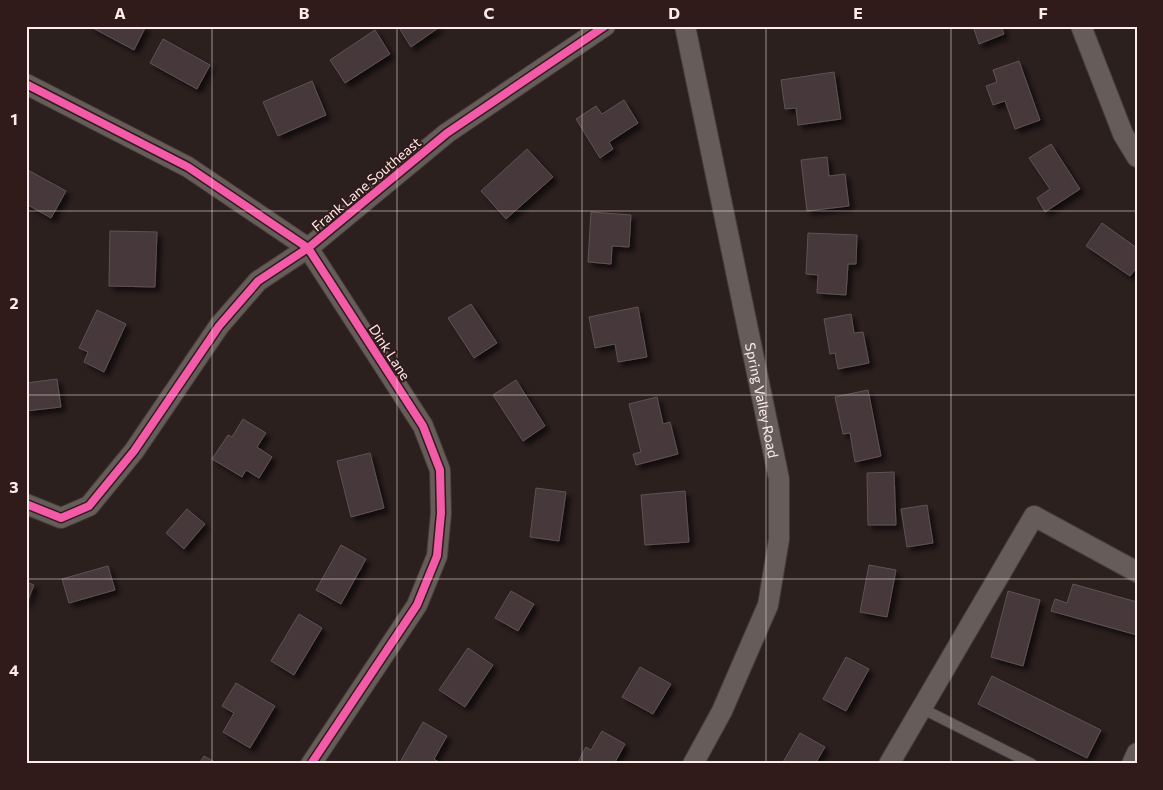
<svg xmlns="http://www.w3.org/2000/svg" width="1163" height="790" font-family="Commissioner,sans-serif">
  <defs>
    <filter id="shadow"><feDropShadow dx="4.5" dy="4.5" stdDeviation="2.5" flood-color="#0009"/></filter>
  </defs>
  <rect width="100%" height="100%" fill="#2c201f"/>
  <!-- building -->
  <path fill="#47373a" stroke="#5e5354" filter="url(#shadow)" d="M89,26H146L134,50Z
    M398,26H441L411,47Z
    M973,26H1001L1004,34L979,44Z
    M375,30L390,54L345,83L330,60Z
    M163,39L210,65L197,89L150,63Z
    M1019,61L1040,120L1015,129L1005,101L993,105L986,86L997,82L993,70Z
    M834,72L841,119L798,125L796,108L785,109L781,80Z
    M312,81L326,115L278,136L263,102Z
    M624,100L638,123L609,142L613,149L600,158L576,119L596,106L602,114Z
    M1051,144L1080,189L1045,212L1037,198L1050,189L1029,158Z
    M527,149L553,177L506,219L481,191Z
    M827,157L829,176L845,174L849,206L807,211L801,160Z
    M26,169L66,191L51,218L26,204Z
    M591,212L631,215L629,247L612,246L611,264L588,262Z
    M1102,223L1137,248V267L1130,276L1086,246Z
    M110,231L157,232L155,287L109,286Z
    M808,233L857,235L856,264H848L846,295L817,293L818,275L806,274Z
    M471,304L497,343L474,358L448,318Z
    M638,307L647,357L618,362L615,344L595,348L589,317Z
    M97,310L126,324L104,372L84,362L88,352L79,348Z
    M851,314L854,333L863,332L869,363L838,369L835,353L830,354L824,319Z
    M57,379L61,407L26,411V383Z
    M516,380L545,426L523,441L493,395Z
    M868,390L881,456L855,462L850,433L843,434L835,397Z
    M657,397L663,424L670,422L678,454L636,465L633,454L641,452L629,404Z
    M243,419L266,433L257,447L272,457L259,478L246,470L242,477L212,459L228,435L232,437Z
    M370,453L384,508L351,517L337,461Z
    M894,472L896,525H868L867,473Z
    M536,488L566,492L559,541L530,537Z
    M685,491L689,542L645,545L641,495Z
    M927,505L933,543L907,547L901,509Z
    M187,509L205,524L184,549L166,533Z
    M341,545L366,559L341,604L316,590Z
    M869,565L896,570L887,617L860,612Z
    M108,566L115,590L69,603L62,579Z
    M26,582L34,585L26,605Z
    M1073,584L1137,602V635L1051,611L1055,599L1067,603Z
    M511,591L534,604L518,631L495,618Z
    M1008,591L1040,600L1023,666L991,657Z
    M299,614L322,628L294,675L271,661Z
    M468,648L493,665L465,707L439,690Z
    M846,657L869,669L846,711L823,699Z
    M640,667L671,684L653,714L622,697Z
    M992,676L1101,730L1087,758L978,704Z
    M236,683L275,706L250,748L223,732L234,713L222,706Z
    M423,722L447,736L434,759L442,764H399Z
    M602,731L625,744L614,764H577L586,747L591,750Z
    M800,733L825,747L815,764H782Z
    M204,756L218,764H199Z"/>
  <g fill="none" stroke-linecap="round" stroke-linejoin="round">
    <defs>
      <path id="service" d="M923,709L1032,764"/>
      <g id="minor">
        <path id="s1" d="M685,26L779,479V539L768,605L722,711L693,764"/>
        <path d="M1081,26L1123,134L1137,157"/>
        <path d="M26,84L188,167L308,248L423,426L440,470L441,513L437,556L417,605L311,764"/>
        <path d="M26,504L61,518L89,506L134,451L219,326L258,281L308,248L447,133L605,26"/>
        <path d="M889,764L1034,516L1137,572"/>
        <path d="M1132,764L1137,753"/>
      </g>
    </defs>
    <!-- service casing -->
    <use href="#service" stroke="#463c3b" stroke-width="12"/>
    <!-- minor casing -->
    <use href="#minor" stroke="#463c3b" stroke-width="22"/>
    <!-- service -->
    <use href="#service" stroke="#665c5a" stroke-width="10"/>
    <!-- minor -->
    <use href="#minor" stroke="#665c5a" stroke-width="20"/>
    <defs>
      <path id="cycleway" d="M26,84L188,167L308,248L423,426L440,470L441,513L437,556L417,605L311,764
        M26,504L61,518L89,506L134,451L219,326L258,281L308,248L447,133L605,26"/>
    </defs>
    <!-- cycleway casing -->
    <use href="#cycleway" stroke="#311b1a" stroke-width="11"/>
    <!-- cycleway -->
    <use href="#cycleway" stroke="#f35aa7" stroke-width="8"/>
  </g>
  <!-- grid -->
  <path fill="none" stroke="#fcecea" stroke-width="1" stroke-opacity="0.55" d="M212,26V764M397,26V764M582,26V764M766,26V764M951,26V764M26,211H1137M26,395H1137M26,579H1137"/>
  <g text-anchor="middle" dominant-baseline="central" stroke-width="4" stroke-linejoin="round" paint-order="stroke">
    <!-- street labels -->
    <g font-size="14" fill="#fcecea" stroke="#311b1a">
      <text transform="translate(366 184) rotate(-40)">Frank Lane Southeast</text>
      <text transform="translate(390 352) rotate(57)">Dink Lane</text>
      <text stroke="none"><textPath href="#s1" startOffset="382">Spring Valley Road</textPath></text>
    </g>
  </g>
  <!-- border -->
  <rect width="1163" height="790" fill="none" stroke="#311b1a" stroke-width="55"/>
  <rect x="28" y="28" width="1108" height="734" fill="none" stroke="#fcecea" stroke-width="2"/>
  <g font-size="16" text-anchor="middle" font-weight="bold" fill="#fcecea">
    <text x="120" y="19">A</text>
    <text x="304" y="19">B</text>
    <text x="489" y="19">C</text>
    <text x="674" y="19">D</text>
    <text x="858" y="19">E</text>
    <text x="1043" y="19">F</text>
    <text x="14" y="125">1</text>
    <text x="14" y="309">2</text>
    <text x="14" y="493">3</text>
    <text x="14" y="676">4</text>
  </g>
</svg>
